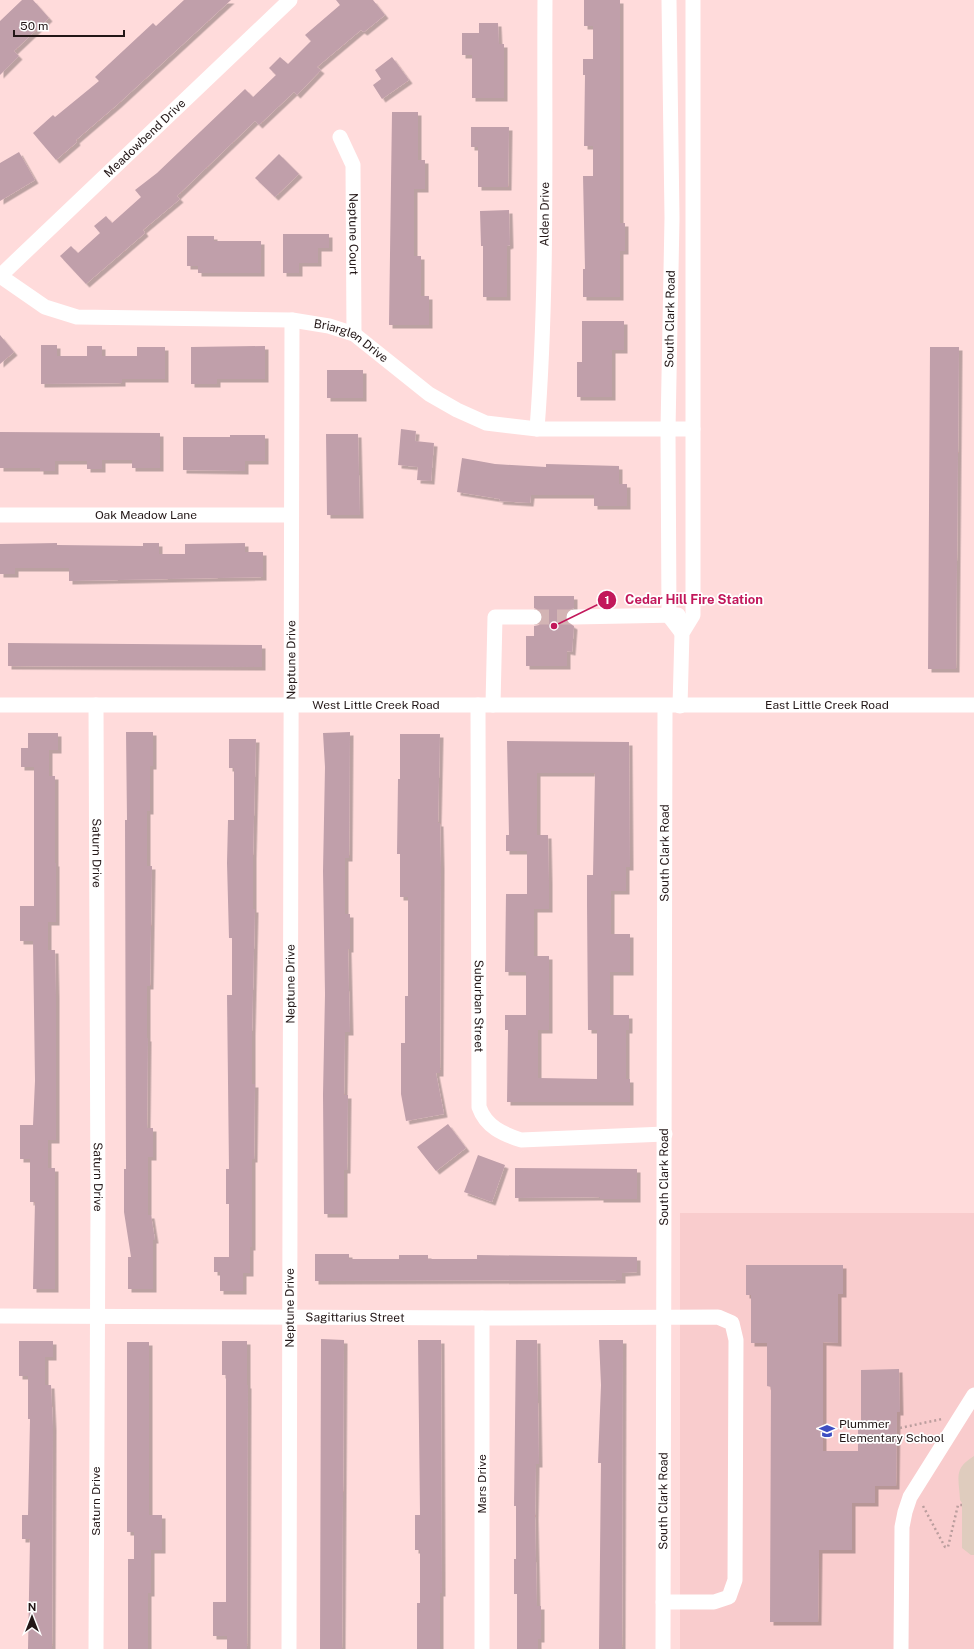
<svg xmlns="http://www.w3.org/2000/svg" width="974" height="1649" font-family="'Public Sans',sans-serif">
  <defs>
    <filter id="shadow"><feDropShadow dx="3.5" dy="3.5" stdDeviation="0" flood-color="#0004"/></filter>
  </defs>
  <rect width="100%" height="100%" fill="#ffdbdb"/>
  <!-- built -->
  <path fill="#f9cccd" d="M680,1213H974V1649H680Z"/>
  <!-- green -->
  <path fill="#dfccbe" d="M974,1456V1555H971L962,1548V1503L960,1500C959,1477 953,1469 974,1456Z"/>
  <!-- building -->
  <path fill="#c09faa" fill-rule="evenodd" filter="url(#shadow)" d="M22,0H33L49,18L14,51L19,56L0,75V21Z
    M184,0H231L118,104L76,140L77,142L56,160L33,133L53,115L55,117L99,81L95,77L153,23L156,26Z
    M336,0H373L385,15L364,32L361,30L317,67L321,70L297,95L294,92L259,125L255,121L177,196L180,199L143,230L145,233L86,284L60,256L71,246L78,253L100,233L94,226L106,216L112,223L141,197L135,190L157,173L245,89L253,97L276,75L269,68L280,57L288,64L311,41L305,35L340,5Z
    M584,0H620V223H625V251H620V297H583V269H585L583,176H593V146H584L585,75H583V59H593V26H584Z
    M479,23H498L499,44H504V98H472V55H462V33H479Z
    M392,57L409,80L382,99L373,85L381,79L375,70Z
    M392,112H418V160H425V189H414V256H421V296H429V325H389Z
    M471,127H509L508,187H478V147H471Z
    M19,152L35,180L0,201V163Z
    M279,154L299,174L275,197L255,178Z
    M509,210L510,245L507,246V297H483V246H481L480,211Z
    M283,234H329V248H318V263H299V273H283Z
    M187,236H214V241H261V273H198V266H187Z
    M582,321H624V350H612V397H577V362H582Z
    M0,335L14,352L0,364Z
    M41,345H57V356H87V346H102V356H137V347H165V379H122V383L41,384Z
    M265,346V379H217V384H191V347Z
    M930,347H959L956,669H928Z
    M327,370H363V398H327Z
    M401,429L416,431L415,441L434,443L431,481L417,480L418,467L398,465Z
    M0,432L160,433V468H132V460H102V469H87V461H55V471H40V468H0Z
    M326,434H358L360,515H327Z
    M230,435H265V461H245V471L183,470V437H230Z
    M462,458L495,464L546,467V464L619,466V484H627V506H594V495H531L530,503L499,501L500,499L457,492Z
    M57,543V545L143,546V543H159V554H185V544L245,543V552H263V577L69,581V568H15V574H0V544Z
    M534,596H574V608L569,610L565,617L567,622L574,626L572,652L567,651V666H526V636H534V626L539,625L543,617L542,612L534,608Z
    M8,643L262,645V667L8,666Z
    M126,732H153V766H150V811H147V866H152L150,986H147V1038H148L147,1128H153V1157H148V1215H151L155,1240H153V1289H128V1257H131L124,1212V1169H126L125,820H127Z
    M350,732L349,858H345V914H350V949H348L350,1032H345L344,1095H348L347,1170H344V1214H324L323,1095L325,994L323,871L325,767L323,733Z
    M28,733H58V750H49V776H55V863H56V922H48V950H55L56,995V1140H48V1168H55V1289H33L35,1202H30V1159H20V1125H33L35,1081L33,941H20V906H34V767H21V748H28Z
    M400,734H440L438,823H440L441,867L440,1073H436L444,1114L406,1121L401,1094V1043H405V996H408V897H400V854H397L398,779H400Z
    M229,739H256L253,855V909H255L252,1032V1084H255L254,1159H252V1247H250V1273H243V1291H220V1272H214V1257H229V1204H226V1169H229L227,995H232V938H229L227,863L228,820H234V768H229Z
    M507,741L629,742L630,867H626V891H611V934H630V972H610V1015H629V1030H626V1079H630V1102H507L508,1030H505V1015H526V972H505L506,894H527V851H506V835H509ZM537,773H595L593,875H587V904L588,1030H597V1079L538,1078V1030H549V956H534V909H549V881L548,835H537Z
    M448,1124L466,1148L436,1171L417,1147Z
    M478,1155L505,1165L492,1202L464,1192Z
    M515,1168L637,1169V1199H600V1197L515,1198Z
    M315,1254H349V1259H399V1255H428V1259H477V1255L637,1257V1272L622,1273V1280L315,1281Z
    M746,1265H843V1294H838V1343L823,1342V1451H858V1425H861V1370L899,1369L900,1412H897L896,1486H875V1503H852V1550H819L818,1622H770L771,1387L767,1386V1343H751V1295H746Z
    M321,1339L344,1340L342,1649H320Z
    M418,1340H441L442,1593H440V1649H417V1603H420V1550H415V1515H420Z
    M516,1340H537L539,1464H536L535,1516L537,1606H541V1639H538V1649H517V1594H514V1559H516V1506H514Z
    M599,1340H623L622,1649H599L601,1463H598L601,1385Z
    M19,1341H53V1357H45V1385H51L53,1427L52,1649H28L30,1539H22V1515H28L30,1419H28V1376H19Z
    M222,1341H247V1385H248L247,1649H227V1636H213V1602H226V1375H222Z
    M127,1342H149V1515H162V1550H151V1593H148V1649H128V1559H134V1532H127Z"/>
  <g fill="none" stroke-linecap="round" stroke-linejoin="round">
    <!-- minor-tunnel -->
    <path stroke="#d3b4b4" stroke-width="15" stroke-dasharray="15 8" stroke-linecap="butt" d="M534,617H574"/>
    <!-- path -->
    <path stroke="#ba9d9d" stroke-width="2.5" stroke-dasharray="2 3" stroke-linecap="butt" d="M900,1428L942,1419
      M923,1506L945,1547H948L958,1505H962"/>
    <!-- minor -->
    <g stroke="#fff" stroke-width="15">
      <path d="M669,0L672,218L668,430L669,616L682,633"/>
      <path id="s1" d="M340,137L353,165L354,334"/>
      <path id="s2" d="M0,276L45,307L77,317L292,320L329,326L354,334L429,394L457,410L486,423L537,429H693"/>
      <path id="s3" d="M0,276L290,0"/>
      <path id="s4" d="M537,429C548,286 544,143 545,0"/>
      <path id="s5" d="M0,515H291"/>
      <path d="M574,617L678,615"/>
      <path id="s6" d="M0,705H974"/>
      <path id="s7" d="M96,705L98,1206L96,1649"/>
      <path id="s8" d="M478,705L479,1107C486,1127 503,1134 521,1140L665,1134"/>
      <path d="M493,705L495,617H534"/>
      <path d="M680,706L682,633L693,615V0"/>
      <path id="s9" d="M0,1316L482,1318L718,1317L732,1323L736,1340L735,1580L729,1597L714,1602H663"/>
      <path id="s10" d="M289,1649L292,320"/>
      <path d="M482,1649V1318"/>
      <path id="s11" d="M663,1649L665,706"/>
      <path d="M901,1649L902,1527L905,1512L910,1497L974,1395"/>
    </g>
  </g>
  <!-- icons -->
  <defs>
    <symbol id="school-bare" viewBox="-9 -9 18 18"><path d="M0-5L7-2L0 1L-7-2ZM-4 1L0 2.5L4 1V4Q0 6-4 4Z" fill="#3e4fc2" stroke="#fff" stroke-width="2.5" paint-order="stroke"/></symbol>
  </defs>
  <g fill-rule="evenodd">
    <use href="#school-bare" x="816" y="1420" width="22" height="22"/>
  </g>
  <g text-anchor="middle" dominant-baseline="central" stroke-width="3.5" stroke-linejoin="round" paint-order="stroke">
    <!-- street labels -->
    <g font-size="12" fill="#231717" stroke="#fff">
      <text stroke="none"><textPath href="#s3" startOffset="200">Meadowbend Drive</textPath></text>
      <text stroke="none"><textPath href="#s4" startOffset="215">Alden Drive</textPath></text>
      <text stroke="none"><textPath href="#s1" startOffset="100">Neptune Court</textPath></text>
      <text transform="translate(670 319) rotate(-89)">South Clark Road</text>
      <text stroke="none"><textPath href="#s2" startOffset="367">Briarglen Drive</textPath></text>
      <text stroke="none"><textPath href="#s5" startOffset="146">Oak Meadow Lane</textPath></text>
      <text stroke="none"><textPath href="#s10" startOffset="989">Neptune Drive</textPath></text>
      <text stroke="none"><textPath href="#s6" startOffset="376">West Little Creek Road</textPath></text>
      <text stroke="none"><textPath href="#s6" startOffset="827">East Little Creek Road</textPath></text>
      <text stroke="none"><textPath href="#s7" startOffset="148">Saturn Drive</textPath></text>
      <text stroke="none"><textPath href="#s11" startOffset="796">South Clark Road</textPath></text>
      <text stroke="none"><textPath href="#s10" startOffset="665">Neptune Drive</textPath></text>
      <text stroke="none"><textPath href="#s8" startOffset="301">Suburban Street</textPath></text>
      <text stroke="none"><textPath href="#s7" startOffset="472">Saturn Drive</textPath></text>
      <text stroke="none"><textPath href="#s11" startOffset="472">South Clark Road</textPath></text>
      <text stroke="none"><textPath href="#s10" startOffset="341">Neptune Drive</textPath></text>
      <text stroke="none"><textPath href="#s9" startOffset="355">Sagittarius Street</textPath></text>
      <text transform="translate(482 1484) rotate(-90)">Mars Drive</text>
      <text transform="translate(96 1501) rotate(-90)">Saturn Drive</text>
      <text stroke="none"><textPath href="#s11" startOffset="148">South Clark Road</textPath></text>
    </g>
    <!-- poi labels -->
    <g font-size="12" fill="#231717" stroke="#fff" text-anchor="start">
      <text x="839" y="1424">Plummer<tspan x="839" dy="14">Elementary School</tspan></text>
    </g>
  </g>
  <!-- callouts -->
  <path fill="none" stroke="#c2185b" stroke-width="1.5" d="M554 626L607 600"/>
  <g fill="#c2185b" stroke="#fff" stroke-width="1.5">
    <circle cx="554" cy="626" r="4"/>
    <circle cx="607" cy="600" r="10"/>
  </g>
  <g font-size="12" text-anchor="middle" font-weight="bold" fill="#fff">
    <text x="607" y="604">1</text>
  </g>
  <g font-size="13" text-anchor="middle" font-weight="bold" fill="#c2185b" stroke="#fff" stroke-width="3.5" stroke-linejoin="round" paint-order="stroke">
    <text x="694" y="604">Cedar Hill Fire Station</text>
  </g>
  <!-- north arrow -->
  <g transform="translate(32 1617)" stroke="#ffffff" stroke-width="3" paint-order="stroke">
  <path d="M0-3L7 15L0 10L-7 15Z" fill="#231717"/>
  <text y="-6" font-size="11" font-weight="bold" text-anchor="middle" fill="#231717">N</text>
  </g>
  <!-- scale -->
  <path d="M14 30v6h110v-6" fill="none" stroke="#231717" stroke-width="2"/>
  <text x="20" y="30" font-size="12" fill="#231717" stroke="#ffffff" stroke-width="3" paint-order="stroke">50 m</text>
</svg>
